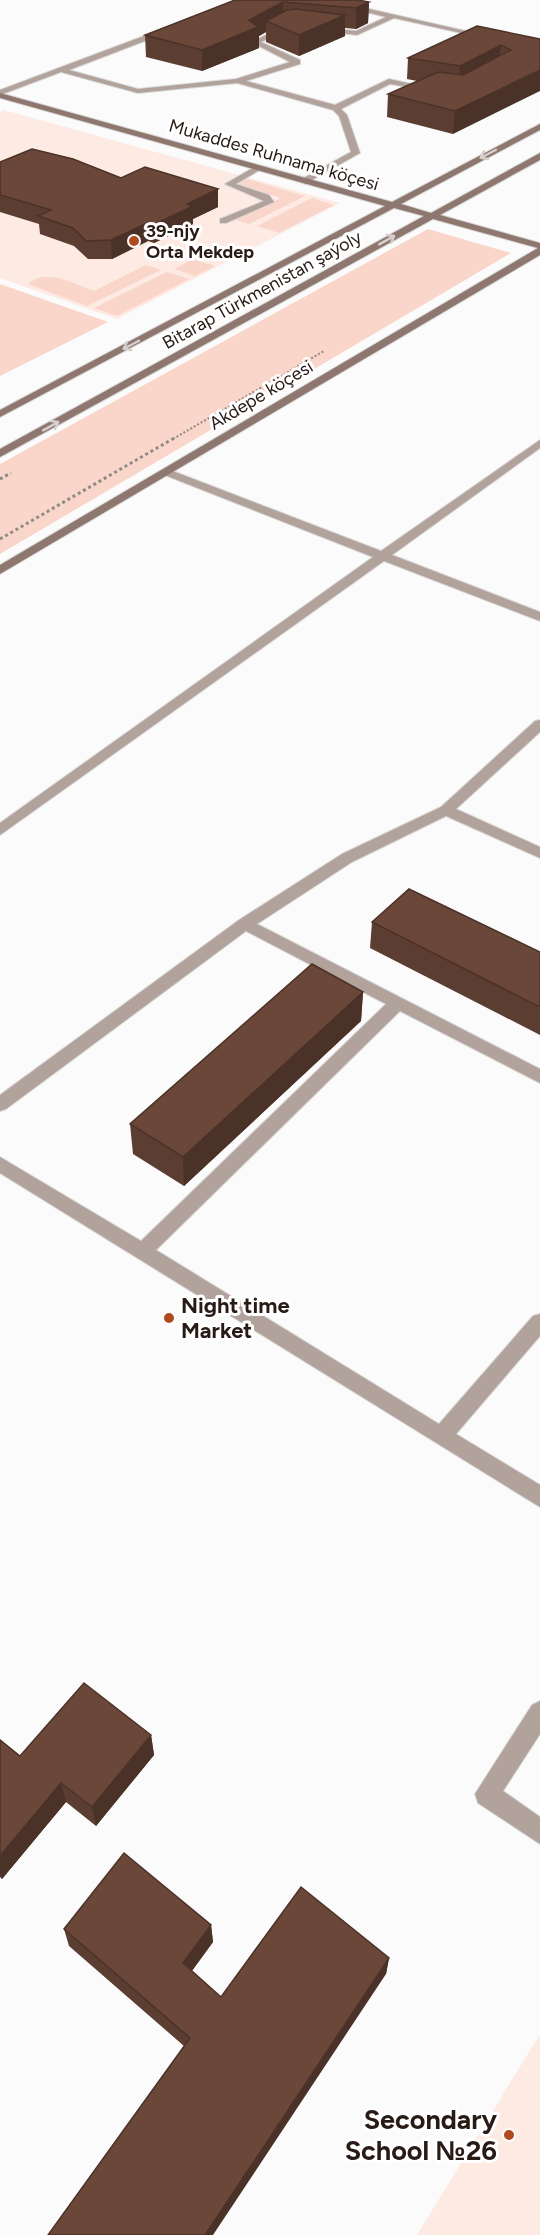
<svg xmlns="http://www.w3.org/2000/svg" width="540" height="2235" font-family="Figtree,sans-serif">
  <rect width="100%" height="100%" fill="#fbfbfb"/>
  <!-- built -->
  <path fill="#fceae3" d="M4,110L340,203L117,319L0,278V112Z
    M540,2034V2235H417Z"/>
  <!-- green -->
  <path fill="#f9d6c9" d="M247,179L305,196L249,224L236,220L281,198L238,184Z
    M312,198L334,205L279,233L257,226Z
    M428,229L511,253L0,554V464Z
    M193,259L215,266L195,276L174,269Z
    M146,265L161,270L87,306L28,284C45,267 75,284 94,291Z
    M167,272L189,279L117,316L94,308Z
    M0,284L108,322L0,376Z"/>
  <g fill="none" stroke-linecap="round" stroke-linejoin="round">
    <defs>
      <path id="lane" d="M256,166L263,168L236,184L269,195L274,202L226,223H220V219L264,201L225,184Z"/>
      <path id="street" d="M316,0H330L492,37L488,39L394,18L357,35L322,31L319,27L356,31L386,17Z
        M288,25L291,29L261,42L300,60V64L246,81L335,105L389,79L435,89L431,91L390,84L341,109L347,115L360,153L305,184L301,181L302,179L351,152L339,116L333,110L237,83L138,93L61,72L0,95V90L168,27L171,31L69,70L138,89L236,79L290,62L251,42Z
        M540,440V448L392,555L540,612V621L384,561L0,835V823L373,557L162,474V470H170L381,551Z
        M540,720V732L456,809L540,847V858L446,816L352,862L257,924L540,1069V1083L400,1011L156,1250L439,1424L533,1316L540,1314V1336L456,1434L540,1485V1507L0,1173V1157L141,1241L386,1004L246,931L6,1109L0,1111V1095L239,920L342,854L441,807L535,721Z
        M540,1701V1734L503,1791L540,1817V1844L478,1803L475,1794L532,1705Z"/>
      <path id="secondary" d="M0,93L392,202L540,124V130L401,204L431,213L540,153V160L440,215L540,243V255L0,574V565L538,248L433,219L0,457V449L424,216L394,208L0,417V410L385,206L0,98Z"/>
    </defs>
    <!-- lane casing -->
    <use href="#lane" stroke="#d9d7d6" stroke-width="2"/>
    <!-- street casing -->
    <use href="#street" stroke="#d9d7d6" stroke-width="2"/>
    <!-- secondary casing -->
    <use href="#secondary" stroke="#d9d7d6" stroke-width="2"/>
    <!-- path-far1 -->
    <path stroke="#908a87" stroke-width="2" stroke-dasharray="2 2" stroke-linecap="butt" d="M173,439L324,351"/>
    <!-- path -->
    <path stroke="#908a87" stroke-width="3" stroke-dasharray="3 3" stroke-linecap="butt" d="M0,479L11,473
      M0,539L176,437"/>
    <!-- lane -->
    <use href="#lane" fill="#b1a29c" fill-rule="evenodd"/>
    <!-- street -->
    <use href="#street" fill="#b1a29c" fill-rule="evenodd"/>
    <!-- secondary -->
    <use href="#secondary" fill="#8d776f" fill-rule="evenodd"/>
  </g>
  <!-- wall -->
  <path fill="#5c3d31" d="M235,0L369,2L368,23L356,29L345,28V36L299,56L266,42V32L259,36V48L202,71L146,57L145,35Z
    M540,39L453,134L387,117L388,94L417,81L407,79L408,58Z
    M0,162L121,178L218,189V207L193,219V224L154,243L148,241L112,259H88L74,246L40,234L39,224L0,212Z
    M372,922L540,952V1035L370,948Z
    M363,992L361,1021L184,1186L133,1154L130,1124Z
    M151,1735L154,1755L96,1826L66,1802L2,1879L0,1877V1740L20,1756Z
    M211,1925L213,1942L192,1971L221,1997L389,1958L386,1974L184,2046L69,1946L64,1929Z"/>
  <!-- shaded-wall -->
  <path fill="#4b3228" d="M283,2V23L266,21V32L259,36V48L202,71V50L249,20Z
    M369,2L368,23L356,29V8Z
    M345,15V36L299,56V35Z
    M501,45L499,67L459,88L460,66Z
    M540,70V91L453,134L455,111Z
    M218,189V207L193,219V224L154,243L153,225L187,204Z
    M147,223L148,241L112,259L111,240Z
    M363,992L361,1021L184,1186L183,1157Z
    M151,1735L154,1755L96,1826L92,1807Z
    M61,1783L66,1802L2,1879L0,1873V1856Z
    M211,1925L213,1942L185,1980L183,1963Z
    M389,1958L386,1974L213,2235H205Z"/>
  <!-- building -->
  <path fill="#6b4739" stroke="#4b3228" stroke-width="1.5" d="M235,0H358L369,2L356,8L283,2L249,20L258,27L202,50L145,35Z
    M296,9L345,15L299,35L266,21L287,10Z
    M477,26L540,39V70L455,111L388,94L438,72L463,75L511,50L501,45L460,66L408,58Z
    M32,149L73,159L121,178L145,167L218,189L187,204L193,206L153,225L147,223L111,240L86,241L73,228L38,216L51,210L0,195V162Z
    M409,889L540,952V1007L372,922Z
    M312,964L363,992L183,1157L130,1124Z
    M84,1683L151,1735L92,1807L61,1783L0,1856V1740L20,1756Z
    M124,1853L211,1925L183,1963L221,1997L301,1887L389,1958L205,2235H48L190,2038L64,1929Z"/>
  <!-- one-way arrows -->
  <defs><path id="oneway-shaft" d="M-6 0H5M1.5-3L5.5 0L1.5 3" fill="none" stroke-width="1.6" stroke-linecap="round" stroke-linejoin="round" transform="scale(1.5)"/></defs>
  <g stroke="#d7cfcd">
    <use href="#oneway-shaft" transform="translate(488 154) rotate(152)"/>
    <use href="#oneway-shaft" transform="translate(387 240) rotate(-29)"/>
    <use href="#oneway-shaft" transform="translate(131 345) rotate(152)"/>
    <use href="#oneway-shaft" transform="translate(51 426) rotate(-29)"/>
  </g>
  <!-- markers -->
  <g fill="#b04a1e" stroke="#fff" stroke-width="2">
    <circle cx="134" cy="241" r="6"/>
    <circle cx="169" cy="1318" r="6"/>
    <circle cx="509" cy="2135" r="6"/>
  </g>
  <g text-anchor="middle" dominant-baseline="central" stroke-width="6" stroke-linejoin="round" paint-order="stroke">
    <!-- far-street labels -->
    <g font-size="18" fill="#281b16" stroke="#fff">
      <text transform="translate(274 155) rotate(16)">Mukaddes Ruhnama köçesi</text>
      <text transform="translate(262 290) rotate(-29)">Bitarap Türkmenistan şaýoly</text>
      <text transform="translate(261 395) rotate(-31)">Akdepe köçesi</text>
    </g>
    <!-- far-poi labels -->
    <g font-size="18" font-weight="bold" fill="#281b16" stroke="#fff" text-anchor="start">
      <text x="146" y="231">39-njy<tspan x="146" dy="21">Orta Mekdep</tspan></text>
    </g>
    <!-- poi labels -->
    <g font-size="22" font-weight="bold" fill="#281b16" stroke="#fff" text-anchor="start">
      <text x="181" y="1305">Night time<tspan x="181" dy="25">Market</tspan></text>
    </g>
    <!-- near-poi labels -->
    <g font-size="27" font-weight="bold" fill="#281b16" stroke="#fff" text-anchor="end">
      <text x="497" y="2119">Secondary<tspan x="497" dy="31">School №26</tspan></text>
    </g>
  </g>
</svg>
